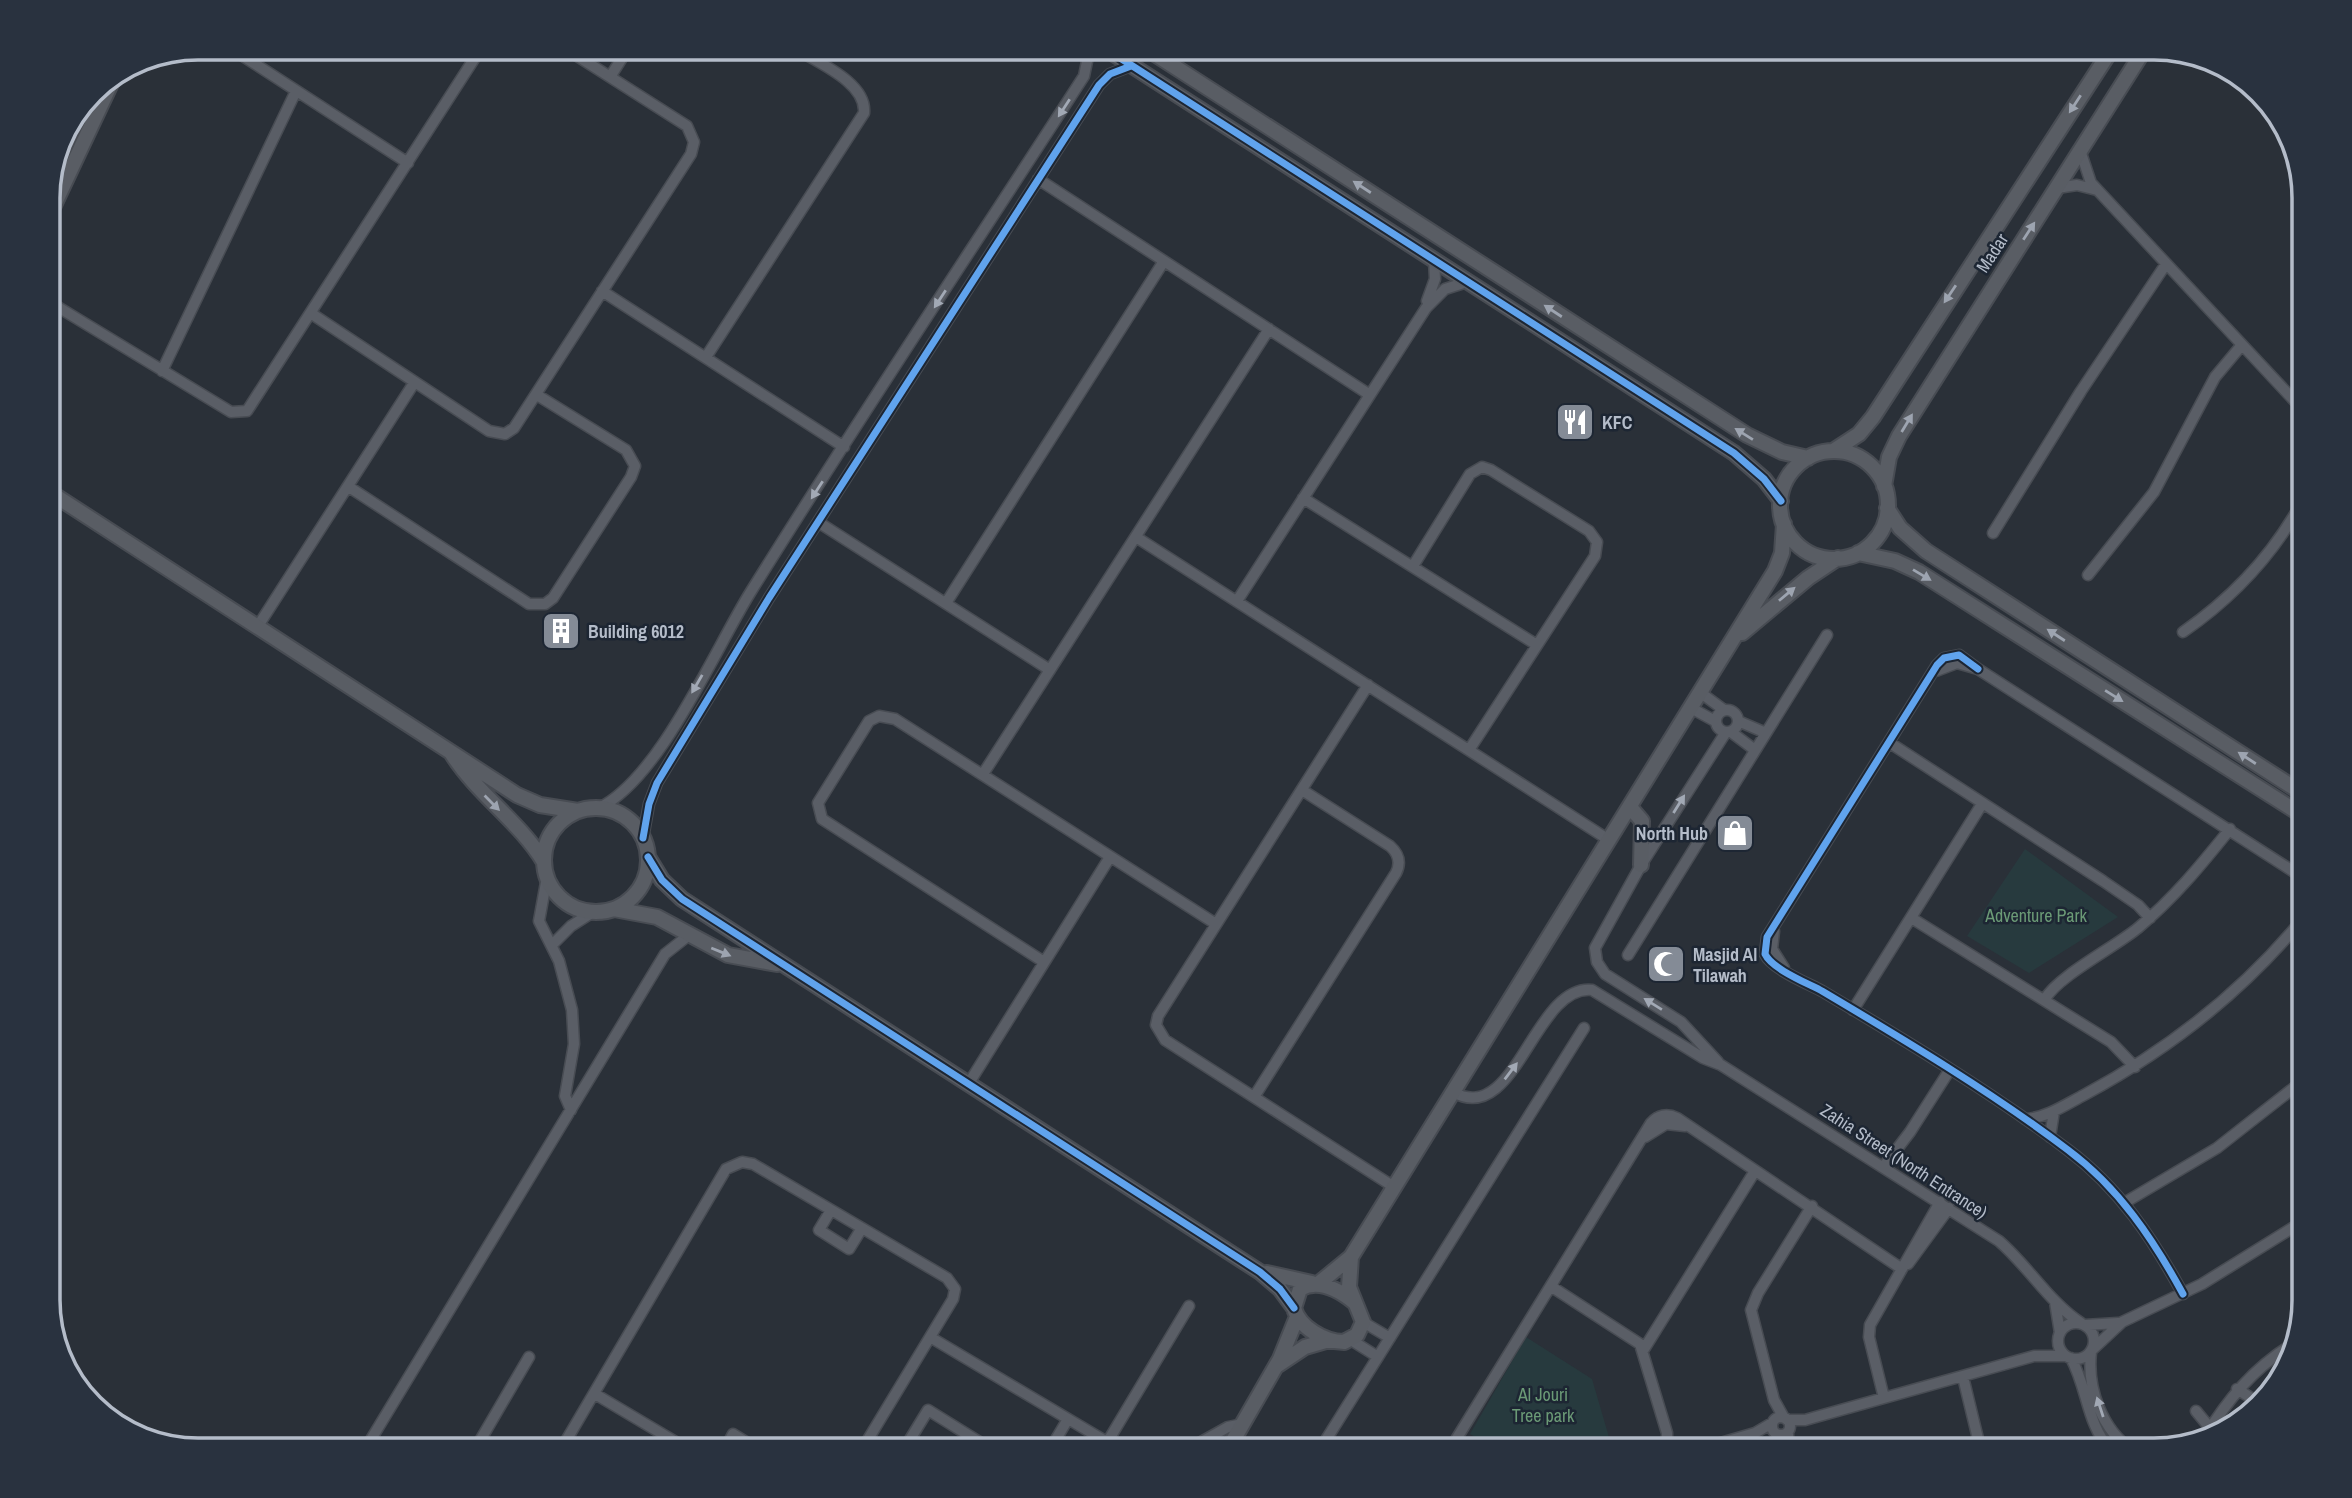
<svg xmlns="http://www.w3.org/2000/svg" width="2352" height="1498" font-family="'Archivo Narrow',sans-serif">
  <rect width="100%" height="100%" fill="#2a3038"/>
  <!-- green -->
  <path fill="#273a3e" d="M2025,849L2118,917L2029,973L1967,936Z
    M1526,1337L1592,1379L1613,1451H1499L1470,1434Z"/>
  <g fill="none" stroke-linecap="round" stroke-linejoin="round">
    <defs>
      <path id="street" d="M229,47L408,163
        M461,47L476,56L482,47
        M610,77L629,47
        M2080,150L2091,183L2305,412
        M1038,179L1370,395
        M2057,188L2077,185L2097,190
        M602,291L844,447
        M48,301L231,412L247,411L476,56
        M1427,301L1435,279L1434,260
        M312,314L489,431L505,434L514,428L691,154L694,142L687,126L563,47
        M706,357L864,113C867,82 816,62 793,47
        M162,371L296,91
        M349,487L529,604H545L553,598L631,477L635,466L626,450L537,395
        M1303,498L1537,645
        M818,522L1050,670
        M1993,533L2081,391L2166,264
        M1136,537L1609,840
        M1413,566L1470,474L1482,467L1491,470L1589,531L1597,542L1595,556L1469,750
        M2088,575L2154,492L2215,377L2241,346
        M1237,601L1426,308L1445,289L1467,282
        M946,603L1164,261
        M258,626L414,383
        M2183,632C2235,596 2276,552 2305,496
        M1978,669L1959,655L1944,658L1937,665L1767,937L1765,954C1772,969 1807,983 1822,991C1903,1039 1993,1093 2068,1150C2119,1188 2153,1239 2183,1294
        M1936,671L1957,663L1978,669L2305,879
        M1368,685L1158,1016L1156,1025L1165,1040L1394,1187
        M1701,693L1724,710
        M1691,708L1715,721
        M1716 721a11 11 0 1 1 22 0a11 11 0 1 1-22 0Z
        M1738,721L1766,733
        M1731,732L1755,750
        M1890,743L2103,881L2138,905L2150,918
        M983,774L1269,329
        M599,808C660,778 713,653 750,593C858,419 973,248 1084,76L1090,47
        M643,838L649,804L657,783L769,598L1099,85L1110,74L1131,66
        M547,877L539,921L559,961L572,1010L574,1044L565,1096L571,1110
        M1913,919L2111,1042L2135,1067
        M1774,931L1772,949L1784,968
        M552,945L571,926L593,912
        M1628,955L1827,635
        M1044,962L822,819L818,803L869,721L879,716L895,719L1216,924
        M2045,999C2058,976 2115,947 2138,928C2174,898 2201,865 2230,829
        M1853,1010L1982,804
        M1718,1062L1681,1022L1605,974L1597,962L1595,948L1641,865L1726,732
        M969,1083L1110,857
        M1453,1092C1516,1128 1534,984 1592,990L1703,1058L1721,1065L1999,1241C2028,1266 2050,1303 2081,1323
        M1254,1097L1396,873C1401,863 1399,854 1390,846L1302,790
        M2025,1119C2046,1118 2065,1105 2084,1095C2170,1049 2243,992 2305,916
        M1645,1137L1666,1124L1685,1126
        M2050,1137L2054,1111
        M1884,1166L1910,1132L1949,1071
        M2124,1203L2217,1148L2305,1079
        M1908,1264L1949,1208
        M1552,1287L1640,1344L1667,1433V1449
        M2055,1302L2060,1333
        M1363,1322L1390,1338
        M2058 1341a18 18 0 1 1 36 0a18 18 0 1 1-36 0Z
        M2085,1325L2118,1323
        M930,1337L1107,1442
        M1351,1340L1378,1357
        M1644,1349L1755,1171
        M2093,1349L2122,1322L2202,1284L2305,1220
        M2091,1352C2087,1389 2102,1430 2133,1451
        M2071,1358C2088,1389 2086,1423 2111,1451
        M1963,1377L1981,1451
        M2237,1389L2259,1403
        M595,1394L691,1451
        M1884,1398L1869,1337L1870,1325L1940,1202
        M2196,1411L2210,1428
        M1772 1426a9 9 0 1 1 18 0a9 9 0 1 1-18 0Z
        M1784,1418L1774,1400L1751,1310L1758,1293L1812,1206
        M1787,1420H1805L2034,1356H2066
        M1788,1432V1451
        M2204,1438C2228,1399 2253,1369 2291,1345
        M364,1451L665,954L689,935
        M474,1451L529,1357
        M560,1451L726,1169L742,1162L753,1164L862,1228L849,1249L819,1230L831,1210
        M724,1451L733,1434L746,1442L740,1451
        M861,1451L953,1299L955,1289L947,1278L862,1228
        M903,1451L928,1410L994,1451
        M1049,1451L1068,1419
        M1102,1451L1189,1306
        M1185,1451L1228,1427L1243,1424
        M1319,1451L1584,1028
        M1449,1451L1651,1123C1658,1115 1667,1113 1677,1118L1902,1269
        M1666,1451L1674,1446L1682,1451
        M1693,1451L1755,1433L1772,1423"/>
      <path id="secondary" d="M1103,47L1734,453L1764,479L1781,501
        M1144,47L1747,435L1782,452L1808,458
        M48,218L115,75
        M1833,451L1859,434L1873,417L2113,47
        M1780 505a54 54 0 1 1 108 0a54 54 0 1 1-108 0Z
        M1884,486L1889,457L1899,436L2146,47
        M48,491L517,795L540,805L578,811
        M1887,508L1900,528L1926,551L2305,795
        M1858,553L1895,561L1919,572L2305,817
        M1742,633L1808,578L1838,558
        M452,754C478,795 519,821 544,862
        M1630,807L1642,821L1641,865
        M544 860a52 52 0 1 1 104 0a52 52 0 1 1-104 0Z
        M648,857L662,880L682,899L1260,1272L1280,1289L1294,1308
        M614,909L657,917L728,955L777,964
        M1351,1257L1349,1287L1363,1322L1357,1335L1344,1342C1324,1342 1299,1327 1294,1308L1300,1289C1319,1278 1339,1290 1354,1302
        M1267,1273L1312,1283
        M1318,1284L1351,1257L1775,571L1782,553L1784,524
        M1278,1365L1305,1347L1329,1340
        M1227,1451L1280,1359L1297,1317"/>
    </defs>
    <!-- street casing -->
    <use href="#street" stroke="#484c53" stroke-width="13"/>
    <!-- secondary casing -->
    <use href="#secondary" stroke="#484c53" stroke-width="18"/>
    <!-- street -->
    <use href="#street" stroke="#5a5e66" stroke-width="10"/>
    <!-- secondary -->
    <use href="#secondary" stroke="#595d64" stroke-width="14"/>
    <defs>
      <path id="cycleway" d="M1103,47L1734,453L1764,479L1781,501
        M1978,669L1959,655L1944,658L1937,665L1767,937L1765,954C1772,969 1807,983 1822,991C1903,1039 1993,1093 2068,1150C2119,1188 2153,1239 2183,1294
        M643,838L649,804L657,783L769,598L1099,85L1110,74L1131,66
        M648,857L662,880L682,899L1260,1272L1280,1289L1294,1308"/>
    </defs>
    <!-- cycleway casing -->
    <use href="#cycleway" stroke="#1d2633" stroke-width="11"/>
    <!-- cycleway -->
    <use href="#cycleway" stroke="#60a3ed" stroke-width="7"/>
  </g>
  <!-- one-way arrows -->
  <defs><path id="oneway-solid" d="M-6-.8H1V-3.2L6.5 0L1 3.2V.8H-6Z" transform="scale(1.75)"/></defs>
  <g fill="#9da4b0">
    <use href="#oneway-solid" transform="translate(2075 104) rotate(123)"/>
    <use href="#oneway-solid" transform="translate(1362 187) rotate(-147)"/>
    <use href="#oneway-solid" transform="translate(2029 231) rotate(-57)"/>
    <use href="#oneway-solid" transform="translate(1950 294) rotate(124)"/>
    <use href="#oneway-solid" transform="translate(1553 311) rotate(-147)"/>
    <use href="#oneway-solid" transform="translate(1907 423) rotate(-59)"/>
    <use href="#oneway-solid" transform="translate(1744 434) rotate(-148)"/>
    <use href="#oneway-solid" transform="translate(1922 575) rotate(31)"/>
    <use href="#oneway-solid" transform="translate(1787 594) rotate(-40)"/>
    <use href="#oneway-solid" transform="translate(2056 635) rotate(-147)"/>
    <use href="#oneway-solid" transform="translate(2114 696) rotate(32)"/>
    <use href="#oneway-solid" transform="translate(2247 758) rotate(-147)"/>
    <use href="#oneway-solid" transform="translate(492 803) rotate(45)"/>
    <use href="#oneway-solid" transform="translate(721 952) rotate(22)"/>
  </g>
  <g fill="#a2a9b5">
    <use href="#oneway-solid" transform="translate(1064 108) rotate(123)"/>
    <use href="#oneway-solid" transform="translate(940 299) rotate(123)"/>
    <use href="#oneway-solid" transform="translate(817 490) rotate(123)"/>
    <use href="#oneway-solid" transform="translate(697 684) rotate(120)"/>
    <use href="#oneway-solid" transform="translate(1679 804) rotate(-58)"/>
    <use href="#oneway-solid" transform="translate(1653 1004) rotate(-148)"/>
    <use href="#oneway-solid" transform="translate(1511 1071) rotate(-53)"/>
    <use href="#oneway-solid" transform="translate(2100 1407) rotate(-108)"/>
  </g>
  <!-- icons -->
  <defs>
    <symbol id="restaurant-square" viewBox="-11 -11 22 22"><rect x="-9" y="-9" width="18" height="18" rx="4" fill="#848b96" stroke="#1d2633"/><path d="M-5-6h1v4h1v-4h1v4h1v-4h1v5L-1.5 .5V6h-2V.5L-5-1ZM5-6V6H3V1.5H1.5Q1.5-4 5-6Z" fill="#fff"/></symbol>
    <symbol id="building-square" viewBox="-11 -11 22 22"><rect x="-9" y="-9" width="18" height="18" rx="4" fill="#848b96" stroke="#1d2633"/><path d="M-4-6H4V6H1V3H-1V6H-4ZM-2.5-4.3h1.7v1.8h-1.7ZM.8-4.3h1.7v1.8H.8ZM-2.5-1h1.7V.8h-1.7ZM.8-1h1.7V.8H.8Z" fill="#fff"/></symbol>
    <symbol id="shop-square" viewBox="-11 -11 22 22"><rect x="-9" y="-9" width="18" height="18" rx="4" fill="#848b96" stroke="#1d2633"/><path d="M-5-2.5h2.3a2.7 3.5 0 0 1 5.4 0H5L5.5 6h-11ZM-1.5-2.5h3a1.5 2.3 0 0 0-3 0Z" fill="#fff"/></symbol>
    <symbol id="mosque-square" viewBox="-11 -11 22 22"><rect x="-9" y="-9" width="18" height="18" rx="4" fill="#848b96" stroke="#1d2633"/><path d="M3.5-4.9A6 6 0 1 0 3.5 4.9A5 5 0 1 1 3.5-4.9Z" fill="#fff"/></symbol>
  </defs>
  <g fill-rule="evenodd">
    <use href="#restaurant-square" x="1553" y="400" width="44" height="44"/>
    <use href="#building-square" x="539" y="609" width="44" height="44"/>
    <use href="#shop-square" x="1713" y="811" width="44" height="44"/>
    <use href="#mosque-square" x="1644" y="942" width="44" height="44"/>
  </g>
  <g text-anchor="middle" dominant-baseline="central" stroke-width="5" stroke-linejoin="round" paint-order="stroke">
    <!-- street labels -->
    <g font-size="18" fill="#b4bcc9" stroke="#1d2633">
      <text transform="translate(1992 253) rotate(-57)">Madar</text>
      <text transform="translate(1904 1161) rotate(33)">Zahia Street (North Entrance)</text>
    </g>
    <!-- poi labels -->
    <g font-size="18" font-weight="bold" fill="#b4bcc9" stroke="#1d2633" text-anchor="start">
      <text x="1602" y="422">KFC</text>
      <text x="588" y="631">Building 6012</text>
      <text x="1708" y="833" text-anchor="end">North Hub</text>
      <text x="1693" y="954">Masjid Al<tspan x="1693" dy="21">Tilawah</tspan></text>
    </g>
    <!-- park labels -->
    <g font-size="18" fill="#6b9a76" stroke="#1d2633">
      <text x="2036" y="915">Adventure Park</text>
      <text x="1543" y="1394">Al Jouri<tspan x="1543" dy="21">Tree park</tspan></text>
    </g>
  </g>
  <!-- crop -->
  <path d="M0 0H2352V1498H0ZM198 60H2154A138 138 0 0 1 2292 198V1300A138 138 0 0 1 2154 1438H198A138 138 0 0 1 60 1300V198A138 138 0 0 1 198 60Z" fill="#29323f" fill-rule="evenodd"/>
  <path fill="none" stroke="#b4bcc9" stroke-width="3.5" d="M198 60H2154A138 138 0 0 1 2292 198V1300A138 138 0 0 1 2154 1438H198A138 138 0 0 1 60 1300V198A138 138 0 0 1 198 60Z"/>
</svg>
